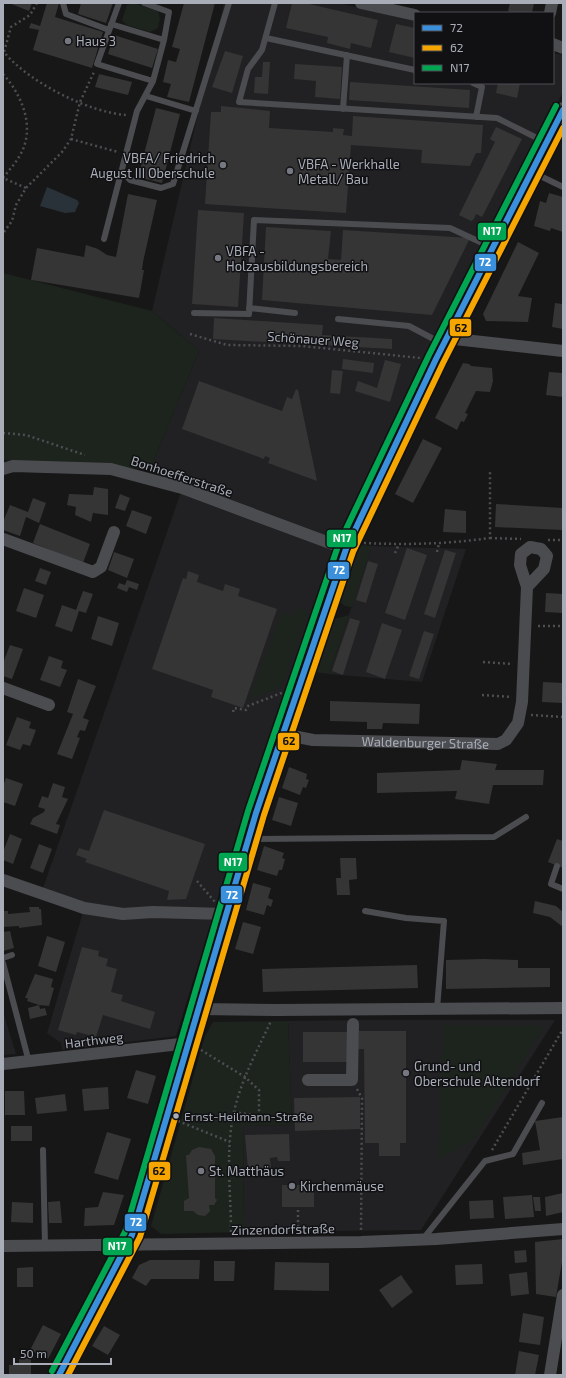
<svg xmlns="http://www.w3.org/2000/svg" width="566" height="1378" font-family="'Exo 2',sans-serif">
  <rect width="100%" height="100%" fill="#171717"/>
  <!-- built -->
  <path fill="#212123" d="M224,3H339L415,21V83H553V53L563,55V91L349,542L225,914H214L176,1036L62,1050L61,1043L47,1033L84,909L41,894L182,489L150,469L199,351L152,311Z
    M372,546L466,549L422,682L329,674Z
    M3,1012L16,1054L3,1055Z
    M363,1020H555L421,1230L244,1232L243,1126L292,1125L288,1021Z"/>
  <!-- green -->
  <path fill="#1d241e" d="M133,3L158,11L160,19L158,28L150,32L127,25L122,20L127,5Z
    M3,273L152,311L199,351L150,469L3,460Z
    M359,545L372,546L352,607L345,606L340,602Z
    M299,608L309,611L281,687L249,699L282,612L289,617Z
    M349,615L329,674L315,672L334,619Z
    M288,1021L292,1125L243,1126L244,1232L161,1234L151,1226L205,1036L213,1022Z
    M443,1025L544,1026L475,1138L438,1160Z"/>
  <!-- water -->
  <path fill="#2a3239" d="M47,187L77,200L79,203L75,212L65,213L40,206Z"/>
  <!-- building -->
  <path fill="#353536" d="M9,3H32L29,11Z
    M47,3H59L55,17L103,32L92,68L33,50L39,30L29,28L31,23L40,26Z
    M81,3H113L106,23L78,14Z
    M184,3H215L189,102L167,97L171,84L163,82L168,60L176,62L180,49L172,47Z
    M292,3H305L378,20L371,48L351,43L350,49L327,43L328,37L286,28Z
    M510,3H534L532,13H513L508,11Z
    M396,24L415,28V58L389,52Z
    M114,35L158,49L152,68L108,54Z
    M225,51L243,56L232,93L212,87Z
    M263,62H270L268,94L254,93L255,77H262Z
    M295,64L342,67L340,99L315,97L316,81L294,79Z
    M99,74L132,82L128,95L95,87Z
    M350,82L470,90L469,108L349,100Z
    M498,83H520L517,98L496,93Z
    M221,106L270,111L269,128L333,132V128L344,129L343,135L352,136L353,116L483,125L481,153H476L470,166L421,163L422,150L351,145L346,213L205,204L211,112H221Z
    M156,108L180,114L162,183L138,177Z
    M496,127L522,139L482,217L476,214L474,219L471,221L459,215L495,142L490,139Z
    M549,193L563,197V232L551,228L550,231L534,226L540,201L546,203Z
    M128,194L157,200L143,262L142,270H144L139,298L31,280L37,248L84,257L86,245L98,249L107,255L116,257Z
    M198,210L244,213L238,307L192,304Z
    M266,227L331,231L328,259L341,260L343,230L470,238L432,315L262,300Z
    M518,242L539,253L518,296L532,298L528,322L486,321L483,314Z
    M562,300L563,329L552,327L555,303L562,304Z
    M214,318L323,325L322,335L392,339V349L213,339Z
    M343,359L374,363L373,373L342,369Z
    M385,360L401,364L390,402L355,391L358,381L377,388Z
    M463,363L469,364L471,366L492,368L493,381L490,392L476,391L465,413L468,414L464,422L461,421L457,430L435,418Z
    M332,370L343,371L340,394L330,393Z
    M549,372L563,373V397L546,395Z
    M199,381L282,411L287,397L292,399L296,389L298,390L317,481L268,463L270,458L265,456L264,459L182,429Z
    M423,439L442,448L413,503L395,494Z
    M94,487L108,489V515L93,513L91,522L75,515L76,507L67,505L69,494L93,495Z
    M120,494L130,498L125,511L115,508Z
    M33,498L46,503L39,523L26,517L20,536L3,530V522L10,505L28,512Z
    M496,504L563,508V530L495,527Z
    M445,509L466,511V533L443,532Z
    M132,510L152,517L146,534L126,526Z
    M40,524L90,544L83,563L33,543Z
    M407,548L427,555L405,620L385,613Z
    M445,550L456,553L435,618L424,614Z
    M114,552L134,559L127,578L108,570Z
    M368,561L378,564L366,603L356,600Z
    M40,568L51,572L46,585L35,581Z
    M188,571L199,575L197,582L223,591L225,584L240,589L238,596L277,609L243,708L211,697L213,690L152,669L183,578L186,579Z
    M127,580L139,584L137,590L129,587L127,592L117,588L119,583L125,585Z
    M24,588L44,595L36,618L16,611Z
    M83,591L93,594L86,613L79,611L72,632L55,626L62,605L76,610Z
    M546,593L563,594V613L545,612Z
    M98,616L119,623L112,646L91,639Z
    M350,618L360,621L343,675L332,671Z
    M382,623L402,630L385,679L366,672Z
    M424,631L434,634L419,679L409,676Z
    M10,645L23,649L12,679L3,676V663Z
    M49,656L63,661L61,668L67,670L60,687L40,680Z
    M78,679L96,686L83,718L89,720L85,731L80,730L77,737L80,738L72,759L57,754L73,714L67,712Z
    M543,682L563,683V703L542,702Z
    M330,701L420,704L419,724L383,723L382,729H367V722L330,721Z
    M17,717L31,722L29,728L36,730L30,746L23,744L20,750L6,745Z
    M462,760L497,764L495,770H544L543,785H493L489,804L455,799L457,791L377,793V773L460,770Z
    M289,767L307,774L306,779L309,780L306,788L303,787L300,795L282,788Z
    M6,778L23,784L15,806L3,802V786Z
    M53,783L65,787L62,797L68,799L56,824L60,825L57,834L30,824L33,818L44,812L45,809L38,807L42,796L48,798Z
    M279,797L298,803L291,826L272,820Z
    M104,810L205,844L186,899L167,900L169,891L85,862L87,859L76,855L79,848L89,851Z
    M10,834L22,839L13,864L3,860V852Z
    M557,839L563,841V868L548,862Z
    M39,844L52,849L43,873L30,868Z
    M264,846L284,853L282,858L285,859L282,870H279L277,876L257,870Z
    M340,858H356L357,879L349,880L350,895H337L336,878H341Z
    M253,883L271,888L268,898L273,900L271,907L267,905L264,915L246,910Z
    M535,901L556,906L563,912V927L550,917L533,913Z
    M29,907H39V909H41L42,925L19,928V926L3,927V911H8V914L30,912Z
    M243,922L261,927L253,954L235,949Z
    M10,931L14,948L3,951V932Z
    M47,936L65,942L56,972L38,966Z
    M82,947L99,951L98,956L108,959L106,966L117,969L111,992L123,995L121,1001L155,1012L150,1029L103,1015L96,1037L77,1032L76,1035L58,1030Z
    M483,959L518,960V968H550V987L446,989V960Z
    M417,965L418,988L263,992L262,969Z
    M35,974L53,979L51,987L54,988L49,1006L39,1005L40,1009L45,1008L47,1015L30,1019L28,1008L39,1005L27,1001L28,998H25Z
    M359,1031H406V1143H400V1156H379V1143H365L364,1049H358Z
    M303,1032H348V1062H303Z
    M136,1070L156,1076L148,1104L127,1098Z
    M108,1087L109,1109L84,1111L82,1089Z
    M5,1091H24L25,1115H5Z
    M65,1094L67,1111L37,1114L35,1098Z
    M360,1097V1129L295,1131L294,1098Z
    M563,1117V1159L523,1165L522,1153L540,1150L535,1121Z
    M11,1126H32V1141H11Z
    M107,1132L131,1139L118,1180L94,1173Z
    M289,1134L290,1161H278L277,1157L270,1158L271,1168L248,1169L245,1135Z
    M199,1147L211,1149L215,1156V1198L217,1200L214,1205H209L210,1211L205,1216L198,1215L193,1211H184V1201L189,1198L186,1155H189L192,1150Z
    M282,1185H314V1207H282Z
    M103,1192L124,1195L114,1225L84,1226L85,1208L98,1207Z
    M563,1193V1212L546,1216L545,1197Z
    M532,1195L534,1217L505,1219L503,1197Z
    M533,1197H540L541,1211H535Z
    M493,1200L494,1218L470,1219L469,1201Z
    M60,1201L62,1223H49L48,1202Z
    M12,1202L33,1203V1223L11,1222Z
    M563,1239V1256L556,1297L536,1294L535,1242Z
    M526,1250L527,1262L515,1263L514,1251Z
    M150,1260H200L199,1279H151L146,1286L132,1278L139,1265Z
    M214,1261H235L234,1281H214Z
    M275,1262L329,1263V1291L274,1290Z
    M482,1264L483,1284L456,1285L455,1265Z
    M33,1267V1287H17V1268Z
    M527,1272L529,1294L511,1296L509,1274Z
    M401,1275L413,1292L392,1308L379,1290Z
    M523,1313L544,1317L540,1345L519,1342Z
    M43,1325L61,1334L48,1359L30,1350Z
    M104,1326L120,1335L108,1355L92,1346Z
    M519,1351L539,1355L535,1375H515Z
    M19,1356H31V1375H9V1365H19Z"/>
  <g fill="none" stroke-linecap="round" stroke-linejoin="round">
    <!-- path -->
    <path stroke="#4d4e52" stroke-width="2.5" stroke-dasharray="2 3" stroke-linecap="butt" d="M37,3L30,15L11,27L4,52C27,81 89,113 127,115
      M3,74C22,95 36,128 20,155C16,163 9,170 3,178L26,188
      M71,139L118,152
      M4,232L12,221L16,205L26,188L62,152L71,139L80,102L94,72
      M190,334L227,345L302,346L421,358
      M3,433L26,435L85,455
      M490,538L521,539
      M548,540H563
      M364,543C407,545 448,544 490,538V470
      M437,552L439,543
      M395,553L399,544
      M538,626H563
      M483,662L513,664
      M482,695L512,697
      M233,712L234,708L246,710L248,706L284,692
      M531,715L563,717
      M197,881L215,902
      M201,1050L245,1077L259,1090V1116L234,1112
      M357,1089L362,1098L361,1231
      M178,1121L230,1142
      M492,1150L563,1029
      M231,1232C231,1193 225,1151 234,1112C241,1080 257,1051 271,1021
      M298,1232V1207"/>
    <!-- lane -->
    <path stroke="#4b4c50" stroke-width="6" d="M63,3L66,14L109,30
      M144,3L169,12L164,40
      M275,3L262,50L248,69L239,102L497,118L545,142
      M111,24L164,40L153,81L97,64L119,3
      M266,38L415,70
      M473,83L482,87L476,117
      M146,96L196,111
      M343,109L347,55
      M121,171L130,180L161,188L173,184L229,3
      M532,172L563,187
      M104,239L137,111L153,81
      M249,308L295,313
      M194,313L249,314L254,220L450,228L493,248
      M338,319L409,326L443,344
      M249,839L494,837L526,817
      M557,866L551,884L563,889
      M365,911L406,918L444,921L437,1009
      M3,958L12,955
      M3,963L29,1062
      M43,1150L45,1246
      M423,1239L485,1161L513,1154L542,1103"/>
    <!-- street -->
    <g stroke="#4b4c50" stroke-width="12">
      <path d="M361,3L415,15"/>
      <path d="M550,13L552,3"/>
      <path d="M553,44L563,48"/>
      <path d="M446,338L563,351"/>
      <path d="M3,469L13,466L111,469L182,488L346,549"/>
      <path d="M3,539L93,572L101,567L114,532"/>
      <path d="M3,688L49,705"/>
      <path id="s1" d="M282,734L313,740L498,744L506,740L518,723L522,702L527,587L520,565L521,554L530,547L541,549L547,556L544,569L527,587"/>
      <path d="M3,880L84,908L123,914L153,912L225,914"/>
      <path d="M198,1009L277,1010L563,1008"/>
      <path d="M3,1064L189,1043"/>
      <path d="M308,1080H352L353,1024"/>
      <path d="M3,1246L361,1242L436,1239L563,1229"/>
      <path d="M550,1375L563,1295"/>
    </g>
    <!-- secondary -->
    <path stroke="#4a4a4e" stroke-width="16" d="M59,1375L132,1235L256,813L346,549L436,359L563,110"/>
    <defs>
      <path id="bus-1" d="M59,1375L132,1235L256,813L346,549L436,359L563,110"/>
      <path id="bus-2" d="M68,1375L140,1237L264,815L353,552L443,363L563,128"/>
      <path id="bus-3" d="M52,1371L125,1232L248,811L338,546L429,355L556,106"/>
    </defs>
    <!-- bus-1 casing -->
    <use href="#bus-1" stroke="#111113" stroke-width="9"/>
    <!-- bus-2 casing -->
    <use href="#bus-2" stroke="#111113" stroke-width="9"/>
    <!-- bus-3 casing -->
    <use href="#bus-3" stroke="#111113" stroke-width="9"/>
    <!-- bus-1 -->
    <use href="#bus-1" stroke="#3a90db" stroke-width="6"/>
    <!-- bus-2 -->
    <use href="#bus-2" stroke="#f7a600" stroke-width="6"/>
    <!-- bus-3 -->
    <use href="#bus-3" stroke="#00a651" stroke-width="6"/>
  </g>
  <!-- markers -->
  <g fill="#757880" stroke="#111113" stroke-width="1.5">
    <circle cx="68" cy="41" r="4"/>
    <circle cx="223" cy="165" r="4"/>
    <circle cx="290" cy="171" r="4"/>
    <circle cx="218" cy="258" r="4"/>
    <circle cx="406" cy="1073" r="4"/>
    <circle cx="201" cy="1171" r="4"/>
    <circle cx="292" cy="1186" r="4"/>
  </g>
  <circle fill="#a8adb8" stroke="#111113" stroke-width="1.5" cx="176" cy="1116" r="3.5"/>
  <g text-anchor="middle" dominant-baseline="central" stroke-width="3" stroke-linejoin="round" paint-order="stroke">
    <!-- bus labels -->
    <g font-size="12" fill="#a8adb8" stroke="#111113" text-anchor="start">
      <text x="184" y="1116">Ernst-Heilmann-Straße</text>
    </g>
    <!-- poi labels -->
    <g font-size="13" fill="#a8adb8" stroke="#111113" text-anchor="start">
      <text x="76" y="41">Haus 3</text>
      <text x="215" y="158" text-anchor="end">VBFA/ Friedrich<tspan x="215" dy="15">August III Oberschule</tspan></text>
      <text x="298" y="164">VBFA - Werkhalle<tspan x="298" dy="15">Metall/ Bau</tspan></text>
      <text x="226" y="251">VBFA -<tspan x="226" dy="15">Holzausbildungsbereich</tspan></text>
      <text x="414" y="1066">Grund- und<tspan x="414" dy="15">Oberschule Altendorf</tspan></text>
      <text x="209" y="1171">St. Matthäus</text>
      <text x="300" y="1186">Kirchenmäuse</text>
    </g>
    <!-- street labels -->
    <g font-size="13" fill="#a8adb8" stroke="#111113">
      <text transform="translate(313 339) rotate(4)">Schönauer Weg</text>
      <text transform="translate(182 476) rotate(18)">Bonhoefferstraße</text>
      <text stroke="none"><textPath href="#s1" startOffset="144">Waldenburger Straße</textPath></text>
      <text transform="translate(94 1040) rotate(-7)">Harthweg</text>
      <text transform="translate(283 1229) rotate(-1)">Zinzendorfstraße</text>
    </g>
  </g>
  <g stroke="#111113" stroke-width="1.5">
    <rect x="477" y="222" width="30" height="19" rx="4" fill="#00a651"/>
    <rect x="474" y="253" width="23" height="19" rx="4" fill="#3a90db"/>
    <rect x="449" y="318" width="23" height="19" rx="4" fill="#f7a600"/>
    <rect x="326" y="529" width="31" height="19" rx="4" fill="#00a651"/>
    <rect x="327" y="561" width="23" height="19" rx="4" fill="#3a90db"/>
    <rect x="277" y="732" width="23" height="19" rx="4" fill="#f7a600"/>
    <rect x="218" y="852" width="30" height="20" rx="4" fill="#00a651"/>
    <rect x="220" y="885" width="23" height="19" rx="4" fill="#3a90db"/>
    <rect x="148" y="1161" width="23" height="20" rx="4" fill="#f7a600"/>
    <rect x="124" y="1213" width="23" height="19" rx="4" fill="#3a90db"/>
    <rect x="102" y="1237" width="31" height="19" rx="4" fill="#00a651"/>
  </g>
  <g font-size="11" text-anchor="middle" font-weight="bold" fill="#fff">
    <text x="492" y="235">N17</text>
    <text x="485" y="266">72</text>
    <text x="342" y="542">N17</text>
    <text x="339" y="574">72</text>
    <text x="233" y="866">N17</text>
    <text x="232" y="899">72</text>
    <text x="136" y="1226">72</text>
    <text x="117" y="1250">N17</text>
  </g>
  <g font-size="11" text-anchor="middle" font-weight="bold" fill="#111">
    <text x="461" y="332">62</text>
    <text x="289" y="745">62</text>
    <text x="159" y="1175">62</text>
  </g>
  <!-- border -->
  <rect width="566" height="1378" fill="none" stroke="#a8adb8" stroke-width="8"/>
  <!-- legend -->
  <rect x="414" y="12" width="140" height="72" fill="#111113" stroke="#4d4f55"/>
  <rect x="422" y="25" width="20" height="6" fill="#3a90db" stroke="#4d4f55"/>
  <text x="450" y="32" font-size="12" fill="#a8adb8">72</text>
  <rect x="422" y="45" width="20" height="6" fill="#f7a600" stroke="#4d4f55"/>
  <text x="450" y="52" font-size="12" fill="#a8adb8">62</text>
  <rect x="422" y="65" width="20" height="6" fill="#00a651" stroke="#4d4f55"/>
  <text x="450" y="72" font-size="12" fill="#a8adb8">N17</text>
  <!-- scale -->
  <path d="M14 1358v6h97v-6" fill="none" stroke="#a8adb8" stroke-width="2"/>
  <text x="20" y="1358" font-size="12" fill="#a8adb8" stroke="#111113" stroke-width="3" paint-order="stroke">50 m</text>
</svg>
